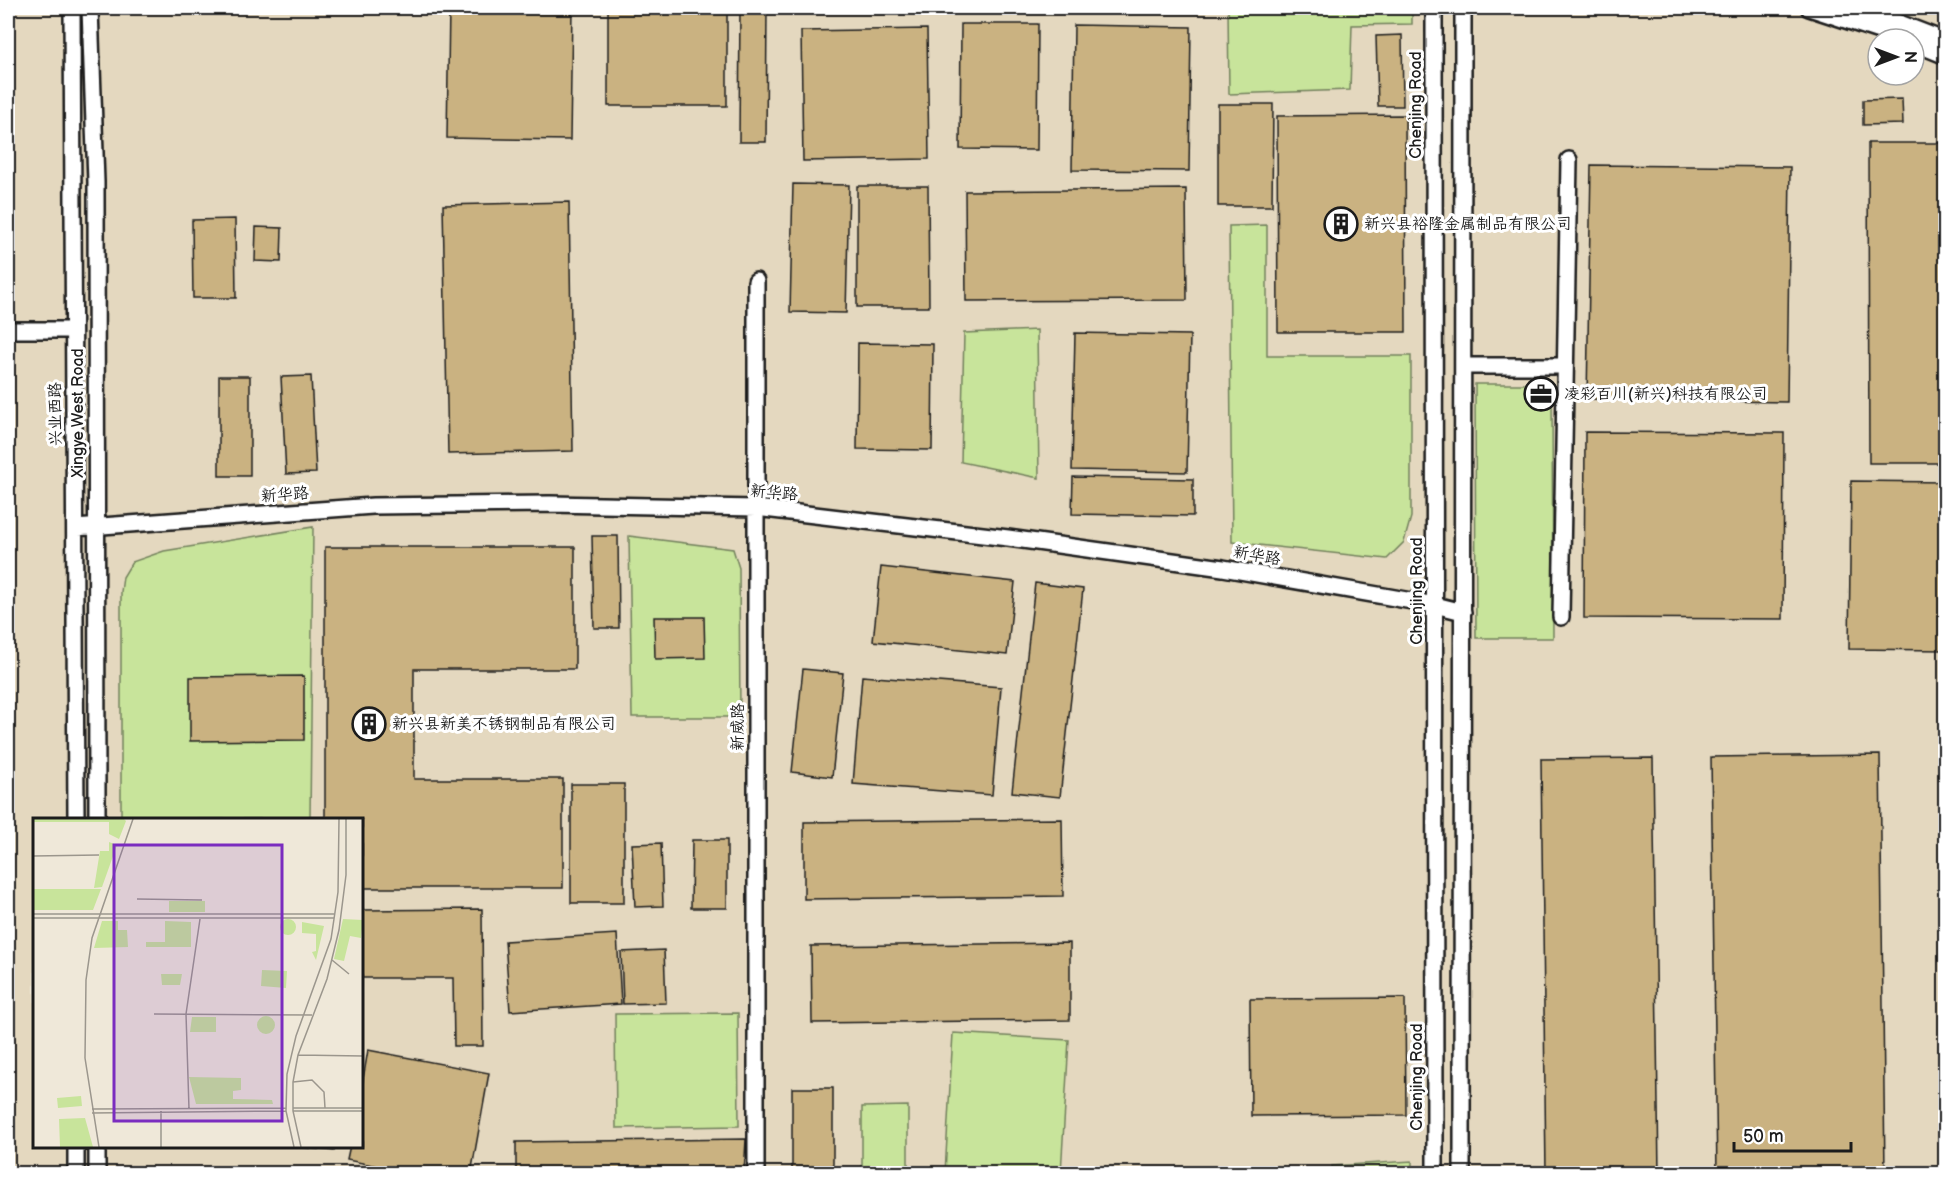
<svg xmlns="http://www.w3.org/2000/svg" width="1953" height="1181" font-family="'Balsamiq Sans','LXGW WenKai TC',sans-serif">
  <rect width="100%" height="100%" fill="#efe8d9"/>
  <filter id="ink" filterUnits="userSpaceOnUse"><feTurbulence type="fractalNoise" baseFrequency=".0167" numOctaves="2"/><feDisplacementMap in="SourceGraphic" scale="12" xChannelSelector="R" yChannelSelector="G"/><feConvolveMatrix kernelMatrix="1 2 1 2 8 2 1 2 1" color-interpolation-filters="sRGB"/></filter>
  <g filter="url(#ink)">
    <!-- built -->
    <path fill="#e4d8bf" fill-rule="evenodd" d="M8,8H1945V1173H8ZM1878,39H1914V75H1878ZM34,820H362V1146H34Z"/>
    <!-- green -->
    <path fill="#c8e49b" stroke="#72805c" stroke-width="1.5" d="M1228,8H1412V24L1352,25L1350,90L1229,94Z
      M1918,8H1945V18Z
      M1267,225V356H1411V517L1404,542L1387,559L1232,542L1229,226Z
      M1037,330L1039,478L961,462L964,333Z
      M1475,384H1552L1553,638H1476Z
      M313,527L310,819L121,820V592L123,577L132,562L164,551Z
      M629,536L733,549L739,568L740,717H632Z
      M738,1013L739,1126L616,1128L615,1014Z
      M953,1033L1069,1040L1061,1173H945Z
      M908,1106V1173H862V1107Z
      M1412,1161V1173H1333L1332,1166Z"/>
    <!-- building -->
    <path fill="#cab281" stroke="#1c1c1c" stroke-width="1.5" d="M449,8H572L570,140L447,138Z
      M608,8H727V106H608Z
      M740,8H767L766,142H739Z
      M961,24H1038L1037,150L960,149Z
      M1074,25L1191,27L1189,171L1072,170Z
      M927,29L929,159L803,161L801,31Z
      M1402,35L1403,106H1378L1376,36Z
      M1902,99L1903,124L1863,125V100Z
      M1218,104H1273L1272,206H1218Z
      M1405,115L1406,332H1278L1277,116Z
      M1868,143H1946V463H1869Z
      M1591,165L1790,167L1787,402L1587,399Z
      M793,184L849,185L846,313L790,312Z
      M857,186H928L929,307H857Z
      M1186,189L1187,300L966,301L965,191Z
      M569,202L573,451L448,454L443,205Z
      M235,219L236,298H193L192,220Z
      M256,227L282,228L281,262L255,261Z
      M1075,333L1190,335L1187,472L1072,470Z
      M858,343L933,344L932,450L857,449Z
      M219,376H250V476H219Z
      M311,376L316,473L286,474L281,377Z
      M1585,432L1784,433L1783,619L1584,618Z
      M1073,477L1193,479V516L1072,514Z
      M1851,481L1946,482V650L1849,649Z
      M592,536H618L619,628H594Z
      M325,547H575V669H414V779H563V888H362V820H325Z
      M881,567L1015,582L1007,655L873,641Z
      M1035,583L1083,589L1060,797L1012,792Z
      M654,617H704L705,658L655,659Z
      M803,669L843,673L832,777L792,772Z
      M304,676V740L190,741V677Z
      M862,676L1001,687L992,795L853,784Z
      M1880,755L1885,1174H1717L1711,757Z
      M1653,758L1659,1174H1546L1541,759Z
      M571,784H624V903H571Z
      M1062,819L1063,896L804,899V822Z
      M692,840H727V908H691Z
      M661,843L663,906L635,907L632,844Z
      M482,909L483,1046H454L453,978H362V910Z
      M617,934L621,1004L510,1011L505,941Z
      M1070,943V1020L812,1023L811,946Z
      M664,950L666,1003L623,1004L621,952Z
      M1405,998L1406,1115L1251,1116L1250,999Z
      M368,1050L489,1073L471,1174H418L347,1160L350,1146H362V1085Z
      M792,1088H833V1174H792Z
      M746,1139L744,1174H516V1142Z
      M293,1146H335L334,1151Z"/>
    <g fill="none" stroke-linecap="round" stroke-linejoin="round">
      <defs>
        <path id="minor" d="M72,8L76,820
          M90,8L96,182L97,820
          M1434,8L1435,1174
          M1809,8L1903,39
          M1853,8L1902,24L1946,41
          M1914,43L1946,56
          M756,281V1174
          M8,330H73
          M1463,366H1565
          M75,528L373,506L550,504L756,508L1008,538L1223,568L1435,605L1463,612
          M1561,617L1569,160
          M76,1146V1174
          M97,1146V1174
          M1462,1174L1463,8"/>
      </defs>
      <!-- minor casing -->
      <use href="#minor" stroke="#1c1c1c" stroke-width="20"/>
      <!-- minor -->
      <use href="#minor" stroke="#fff" stroke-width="15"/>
    </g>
  </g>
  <!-- icons -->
  <defs>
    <symbol id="building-ring" viewBox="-11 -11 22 22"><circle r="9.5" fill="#fff" stroke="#1c1c1c" stroke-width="1.5"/><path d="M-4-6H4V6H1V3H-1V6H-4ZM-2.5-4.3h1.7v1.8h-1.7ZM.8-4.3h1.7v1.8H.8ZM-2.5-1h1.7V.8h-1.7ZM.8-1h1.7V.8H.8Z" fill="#1c1c1c"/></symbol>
    <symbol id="office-ring" viewBox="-11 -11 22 22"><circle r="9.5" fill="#fff" stroke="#1c1c1c" stroke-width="1.5"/><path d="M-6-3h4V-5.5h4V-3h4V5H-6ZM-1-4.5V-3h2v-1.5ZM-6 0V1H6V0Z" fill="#1c1c1c"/></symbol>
  </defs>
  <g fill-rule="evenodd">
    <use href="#building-ring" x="1322" y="205" width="38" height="38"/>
    <use href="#office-ring" x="1522" y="375" width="38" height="38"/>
    <use href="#building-ring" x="350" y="705" width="38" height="38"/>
  </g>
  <g text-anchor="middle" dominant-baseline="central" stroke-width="6" stroke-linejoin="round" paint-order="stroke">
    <!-- street labels -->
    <g font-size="16" fill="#1c1c1c" stroke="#fff">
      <text transform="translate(1416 105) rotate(-90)">Chenjing Road</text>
      <text transform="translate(78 413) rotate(-90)">Xingye West Road</text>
      <text transform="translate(56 414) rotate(-91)">兴业西路</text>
      <text transform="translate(774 493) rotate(5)">新华路</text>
      <text transform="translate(285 495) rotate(-4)">新华路</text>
      <text transform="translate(1257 556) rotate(10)">新华路</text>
      <text transform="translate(1417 591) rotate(-90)">Chenjing Road</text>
      <text transform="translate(738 727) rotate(-90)">新威路</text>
      <text transform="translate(1417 1077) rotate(-90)">Chenjing Road</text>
    </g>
    <!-- poi labels -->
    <g font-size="16" fill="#1c1c1c" stroke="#fff" text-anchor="start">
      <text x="1364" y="224">新兴县裕隆金属制品有限公司</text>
      <text x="1564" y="394">凌彩百川(新兴)科技有限公司</text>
      <text x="392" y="724">新兴县新美不锈钢制品有限公司</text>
    </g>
  </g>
  <!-- overview -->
  <g transform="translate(33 818)">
    <rect width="330" height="330" fill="#efe8d9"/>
    <path d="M0,1H91L93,3L86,21L76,16V4H0ZM76,24L84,27L69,69L61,70L67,33H76ZM0,71H68L60,92H0ZM136,83H172V94H136ZM247 109a8 8 0 1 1 16 0a8 8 0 1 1-16 0ZM310,101L330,102L328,120L317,118L311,143L301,141ZM69,103H85V112H94L95,129L61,130ZM132,103L158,104V129H113V124H132ZM269,104L291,108L283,142L279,134L283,133V116L269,115ZM229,152L254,153L253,170L228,168ZM128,156H149L147,167H129ZM224 207a9 9 0 1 1 18 0a9 9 0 1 1-18 0ZM159,199H183V214H157ZM156,259L208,260V272L200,273V281L239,282L240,286H163ZM48,278L49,288L25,290L24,280ZM52,300L60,329H27L26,301Z" fill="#c8e49b"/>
    <path fill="none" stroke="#9b968d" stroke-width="1.5" d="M0,38L66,37M104,81L169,82M0,96H301M0,100H301M299,142L316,156M121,196L279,197M265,237L330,238M260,264L279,262L291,274L292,290M260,290H330M59,291L253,290M156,291L153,196L167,101M260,293H330M59,295L253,293M66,329L52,240L53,162L59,120L100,1M128,329V293M261,329L253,293L254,256L263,218L298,121L305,74L306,1M268,329L260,293V264L265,237L294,161L306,112L313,57V1"/>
    <path fill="#7b2cbf" fill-opacity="0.15" stroke="#7b2cbf" stroke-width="3" d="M81,27H249V303H81Z"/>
    <rect width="330" height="330" fill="none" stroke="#1c1c1c" stroke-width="3"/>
  </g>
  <!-- margin -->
  <rect width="1953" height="1181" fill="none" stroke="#fff" stroke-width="30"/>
  <rect x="15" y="15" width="1923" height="1151" fill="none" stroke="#1c1c1c" stroke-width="2" filter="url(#ink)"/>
  <!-- north arrow -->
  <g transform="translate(1896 57) rotate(90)"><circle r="28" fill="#ffffff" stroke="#a4a4a4" stroke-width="1.5"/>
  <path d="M0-4.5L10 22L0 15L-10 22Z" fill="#1c1c1c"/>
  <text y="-9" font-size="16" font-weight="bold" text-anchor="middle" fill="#1c1c1c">N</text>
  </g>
  <!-- scale -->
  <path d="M1734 1142v9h117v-9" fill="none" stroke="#1c1c1c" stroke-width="3"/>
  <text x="1743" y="1142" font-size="18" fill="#1c1c1c" stroke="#ffffff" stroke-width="4.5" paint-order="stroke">50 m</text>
</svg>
